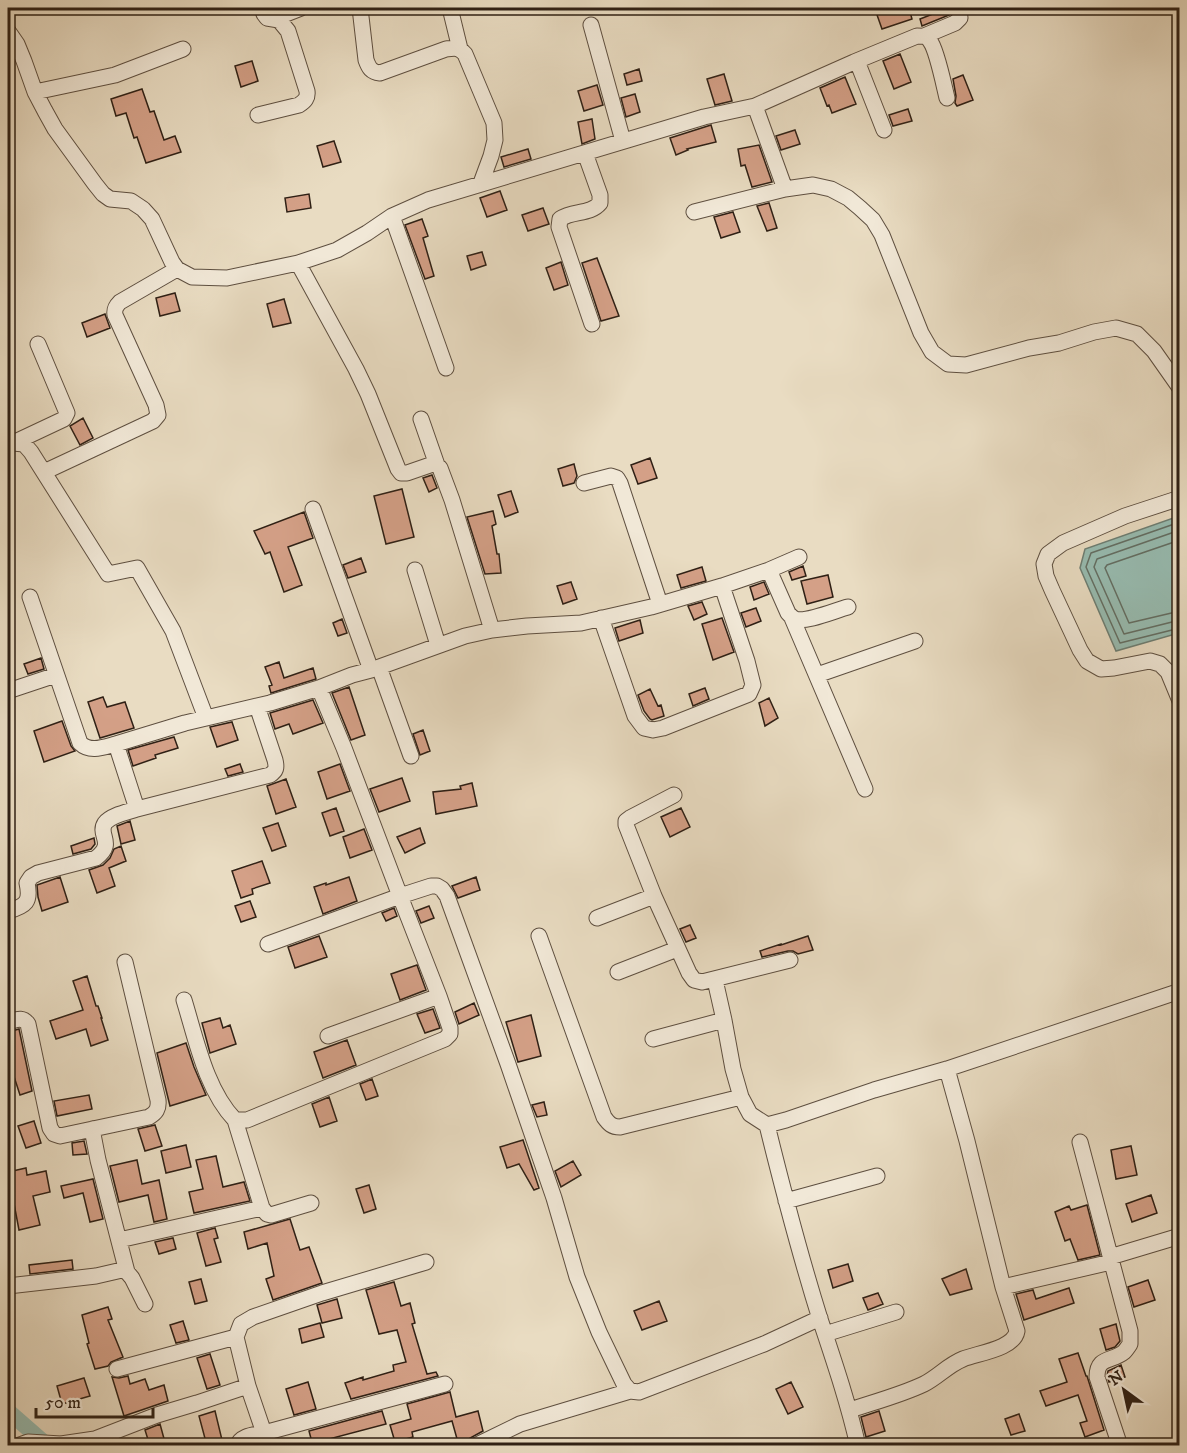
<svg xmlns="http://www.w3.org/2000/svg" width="1187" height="1453" font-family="'IM FELL DW Pica',serif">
  <rect width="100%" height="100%" fill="#e9dcc2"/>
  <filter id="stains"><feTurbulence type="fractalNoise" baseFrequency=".00333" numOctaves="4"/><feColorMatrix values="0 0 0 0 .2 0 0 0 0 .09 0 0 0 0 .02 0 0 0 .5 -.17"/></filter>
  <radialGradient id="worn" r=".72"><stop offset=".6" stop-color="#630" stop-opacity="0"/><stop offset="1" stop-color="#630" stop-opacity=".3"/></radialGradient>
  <!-- water -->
  <path fill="#97bcb1" stroke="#6d7e73" stroke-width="1.5" d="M1179,516V633L1116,651L1080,568L1085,549Z"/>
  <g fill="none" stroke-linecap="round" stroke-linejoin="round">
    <!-- shore -->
    <path stroke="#636e63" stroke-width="1.5" d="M1180,522L1091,553L1086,567L1120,643L1180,628
      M1180,530L1097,559L1094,567L1124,634L1180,620
      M1180,540L1107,565L1105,568L1129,623L1180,611"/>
    <!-- canal -->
    <path stroke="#97bcb1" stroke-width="16" d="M8,1411L48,1446"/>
  </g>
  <!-- building -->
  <path fill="#d4a087" stroke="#2f2015" stroke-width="1.5" d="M890,8H909L912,19L882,29L876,12Z
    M948,8L949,15L922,26L920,19Z
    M900,54L911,82L894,89L883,61Z
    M252,61L258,81L241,87L235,66Z
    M639,69L642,81L627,85L624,74Z
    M724,74L732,101L715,105L707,79Z
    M963,75L973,100L957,106L955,103L956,96L953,79Z
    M845,77L856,104L832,113L829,105L827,106L820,88Z
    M597,85L603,105L584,111L578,91Z
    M142,89L150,112L154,111L164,140L175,136L181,152L146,163L137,137L134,138L126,113L116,116L111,99Z
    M635,94L640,112L626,117L621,98Z
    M908,109L912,121L893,126L889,115Z
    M592,119L595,139L582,144L578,122Z
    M711,125L716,142L687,149L688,150L676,155L670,138Z
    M795,130L800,144L781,150L776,136Z
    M334,141L341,162L323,167L317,146Z
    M759,145L772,182L752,187L745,165L741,166L738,149Z
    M528,149L531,159L504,167L501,157Z
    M500,191L507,210L487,217L480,198Z
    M309,194L311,208L287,212L285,198Z
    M769,203L777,228L767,231L757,206Z
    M543,208L549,224L528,231L522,215Z
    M733,212L740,232L721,238L714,217Z
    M422,219L428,236L423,238L434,276L425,279L405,225Z
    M482,252L486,265L471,270L467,256Z
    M597,258L619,316L601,321L582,263Z
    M561,262L568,285L554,290L546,268Z
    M175,293L180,311L160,316L156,298Z
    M284,299L291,323L273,327L267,304Z
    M105,314L110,328L87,337L82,323Z
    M83,418L93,438L80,445L70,426Z
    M650,458L657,478L638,484L631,465Z
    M574,464L577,476L574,483L563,486L558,469Z
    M432,475L437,488L429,492L423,478Z
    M402,489L414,537L386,544L374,496Z
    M511,491L518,512L505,517L498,495Z
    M493,511L496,524L492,526L497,554H499L501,573L485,574L467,517Z
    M304,512L313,538L288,547L302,585L284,592L270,552L265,554L254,531Z
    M361,558L366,572L348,578L343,565Z
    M803,566L806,576L792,580L789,572Z
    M702,567L706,581L681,588L677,575Z
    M828,575L833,597L807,604L801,581Z
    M571,582L577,599L563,604L557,586Z
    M764,582L769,594L754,600L750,587Z
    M702,602L707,614L694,620L688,606Z
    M756,608L761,621L746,627L741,613Z
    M722,618L734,652L713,660L702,624Z
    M342,619L347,633L338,636L333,623Z
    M640,620L643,633L619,641L615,628Z
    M41,658L44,669L28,674L24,664Z
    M279,662L284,678L313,668L316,679L271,693L269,686L272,685L265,667Z
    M349,687L365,735L351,740L332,693Z
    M705,688L709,699L693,706L689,694Z
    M650,689L658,706L661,705L664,716L652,720L650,719L644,711L638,695Z
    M103,697L107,707L125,702L134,728L100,738L88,702Z
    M769,698L778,718L765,726L759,703Z
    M313,700L323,723L293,734L289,724L275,729L270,713Z
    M62,721L71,746L75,751L44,762L34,731Z
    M232,722L238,740L217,747L210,727Z
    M423,730L430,751L420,755L413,734Z
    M174,737L178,748L155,755L156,758L133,766L128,750Z
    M240,764L243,772L228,776L225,769Z
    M340,764L350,791L327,799L318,772Z
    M402,778L410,801L379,812L370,789Z
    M286,779L296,807L276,814L267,786Z
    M472,783L477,806L436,814L433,792L461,789L460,786Z
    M336,808L344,831L330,836L322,813Z
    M681,808L690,827L670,837L661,817Z
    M130,821L135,840L121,844L117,826Z
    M278,823L286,846L272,851L263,828Z
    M420,828L425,843L405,853L397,837Z
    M364,829L372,850L350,858L343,837Z
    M94,838L95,844L91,849L73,854L71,846Z
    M121,846L126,861L109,868L115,886L97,893L89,870L103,865L110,858L114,849Z
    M262,861L270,883L252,889L253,894L241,898L232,871Z
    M60,877L68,902L42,911L38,897L37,885Z
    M349,877L357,901L323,914L314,887L326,883V885Z
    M476,877L480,890L458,898L452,886Z
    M250,901L256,917L241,922L235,906Z
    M429,906L434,918L421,923L416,911Z
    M394,908L397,916L386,921L382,913Z
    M690,925L696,938L686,942L680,929Z
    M319,936L327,957L295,968L288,947Z
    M808,936L813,950L798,954L793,951H788L762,957L760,951L781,944V945Z
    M417,965L426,990L400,1000L391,974Z
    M87,976L96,1006H98L102,1018H101L108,1040L91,1046L86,1029L56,1039L50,1021L83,1010L73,981Z
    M474,1003L479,1015L459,1024L455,1012Z
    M433,1009L440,1028L425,1033L417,1014Z
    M531,1015L541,1056L518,1062L506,1022Z
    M220,1018L223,1028L230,1025L236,1044L210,1053L202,1023Z
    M19,1029L32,1091L20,1095L8,1058V1032Z
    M347,1040L356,1065L323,1078L314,1052Z
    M186,1043L194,1067L206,1095L170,1106L157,1053Z
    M372,1079L378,1096L366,1100L360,1084Z
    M89,1095L92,1109L57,1116L54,1101Z
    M329,1097L337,1121L320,1127L312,1104Z
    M544,1102L547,1115L537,1117L532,1105Z
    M34,1121L41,1143L26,1148L18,1126Z
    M155,1125L162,1146L145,1151L138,1129Z
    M523,1140L539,1188L534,1190L519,1164L507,1168L500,1147Z
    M84,1141L87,1154L73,1155L72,1143Z
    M186,1145L191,1167L166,1173L161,1151Z
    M1131,1146L1137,1175L1116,1179L1111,1150Z
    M216,1156L223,1187L244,1182L250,1201L194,1213L189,1192L203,1189L196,1160Z
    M137,1160L142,1184L159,1180L167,1219L154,1222L148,1195L119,1202L110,1166Z
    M573,1161L581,1175L561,1187L555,1171Z
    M26,1168L27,1175L46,1171L50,1192L33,1196L40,1225L19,1230L8,1172Z
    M93,1179L103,1219L90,1222L83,1193L64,1198L61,1186Z
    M369,1185L376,1209L364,1213L356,1189Z
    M1151,1195L1157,1213L1132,1222L1126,1204Z
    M1087,1205L1100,1255L1078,1260L1070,1239L1065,1241L1055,1212L1069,1206L1071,1210Z
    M290,1219L300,1250L309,1247L322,1283L273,1300L266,1279L274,1276L267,1243L248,1249L244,1232Z
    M215,1228L218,1238L214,1239L221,1262L206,1266L197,1233Z
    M173,1238L176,1249L159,1254L155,1242Z
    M72,1260L73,1269L30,1274L29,1265Z
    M848,1264L853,1281L833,1288L828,1270Z
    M966,1269L972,1289L950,1295L942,1279Z
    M201,1279L207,1301L195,1304L189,1282Z
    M1148,1280L1155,1300L1134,1307L1128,1287Z
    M394,1282L401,1306L410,1303L415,1323L412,1324L427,1374L436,1372L438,1376L351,1399L345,1383L363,1377V1380L394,1371L393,1365L406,1362L397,1330L379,1334L366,1290Z
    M1069,1288L1074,1303L1024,1320L1016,1294L1033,1290L1036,1299Z
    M878,1293L883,1304L868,1310L863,1298Z
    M337,1299L342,1318L322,1323L317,1305Z
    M659,1301L667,1321L642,1330L634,1311Z
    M108,1307L112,1319L108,1320L123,1357L111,1362L108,1366L95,1369L87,1344L89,1343L82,1315Z
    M183,1321L189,1340L176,1343L170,1325Z
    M320,1323L324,1337L302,1343L299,1329Z
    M1116,1324L1120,1341L1115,1347L1106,1350L1100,1329Z
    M1078,1353L1086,1376H1087L1104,1430L1085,1437L1080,1423L1087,1421L1078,1395L1046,1406L1040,1391L1067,1382L1059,1359Z
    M210,1354L220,1385L207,1389L197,1358Z
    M1121,1365L1125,1377L1109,1382L1107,1376L1108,1371Z
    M128,1376L130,1384L145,1379L149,1390L164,1385L168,1401L124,1416L112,1377L119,1378Z
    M84,1378L90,1396L62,1404L57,1386Z
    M308,1382L316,1409L294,1415L286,1389Z
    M791,1382L803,1407L788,1414L776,1389Z
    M450,1392L456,1417L478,1411L483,1431L470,1438L467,1441L465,1446H459L452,1421L412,1432L413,1437L395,1442L390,1425L411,1419L407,1404Z
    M215,1411L223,1444L207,1446L199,1416Z
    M382,1411L386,1424L329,1439L330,1446H313L309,1431Z
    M879,1411L885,1431L866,1437L861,1417Z
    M1019,1414L1025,1431L1011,1435L1005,1419Z
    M160,1424L166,1446H150L145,1430Z"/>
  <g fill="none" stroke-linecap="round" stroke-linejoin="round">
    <defs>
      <path id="minor" d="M360,8L366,60C369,68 371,72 380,73L446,49C455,48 459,47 465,54L494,123L495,140L491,156L481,183
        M450,8L460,49
        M273,19L301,8
        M591,25L623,141
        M8,31L17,44L24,61L35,92L45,111L55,129L95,184L103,194L110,199L131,201L143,209L152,219L172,262L177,269L192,277L227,278L298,263L337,250L367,233L392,216L428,200L704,117L755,106L854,62L917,36C923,36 927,36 930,41C937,50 944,86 947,98
        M924,36L955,23L960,18L959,8
        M857,61L884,130
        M35,92L115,75L183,49
        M755,106L785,189
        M258,115L299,105C305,101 308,98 307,91L288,31L279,20L267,18L264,14L262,8
        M585,153L600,195V203C590,215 573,210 560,219L559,227L592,324
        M694,212L785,189L813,185L831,189L848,198L860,208L873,220L882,235L921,333L932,352L948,364L966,365L1029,348L1059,343L1094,332L1116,328L1137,334L1154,351L1180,388
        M392,216L446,368
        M298,263L356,369L368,394L398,469L401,473H407L433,464L437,465L440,468L452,500L492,630
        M421,419L437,465
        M13,443L64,419L67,413L38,344
        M8,444L13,443L24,444L31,452L108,574L137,568L173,631L206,718
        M44,472L153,421L158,415L156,405L115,315C114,309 116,306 120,302L177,269
        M584,483L611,476L617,478L620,483L660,604
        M1180,498L1125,516L1063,543L1048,554L1044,564L1046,576L1052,590L1080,650L1087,661L1101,669L1114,668L1150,661L1160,664L1168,672L1180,701
        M313,509L371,670
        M415,570L438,645
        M769,570L788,613C791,616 791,617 795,619C806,623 836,610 848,607
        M30,597L80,743C90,753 104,747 116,744
        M601,618L635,716L644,728L653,730L663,728L749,694L753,685L747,661L722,586
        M792,618L865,789
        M379,667L411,756
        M817,675L915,641
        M8,691L56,675
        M674,795L630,818L626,821V825L654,896L689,973L694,980L702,982L790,960
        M137,809L270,775C276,771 277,768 275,760L257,706
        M8,911C26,906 31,902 27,883L31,877L38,873L96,858C116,843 97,835 105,823C111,815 128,812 137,809L116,744L185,723L270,703L319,688L352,675L371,670L465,636L492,630L527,626L581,623L651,607L722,586L769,570L799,557
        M597,918L654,896
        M539,936L604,1117C609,1124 612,1127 620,1127L741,1097
        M268,944L400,896L431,886H437L442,889L447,896L508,1064L554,1198L577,1277L599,1332L624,1384L630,1391L639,1392L764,1344L820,1318
        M618,972L677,949
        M715,980L724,1020L733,1069L741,1097L750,1114L767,1125C783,1190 800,1255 820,1319C834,1361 848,1402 858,1446
        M184,1000C196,1039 206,1090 235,1120H247L445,1039L450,1034V1028L439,996L400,896L344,748L319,688
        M8,1022C16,1020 22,1016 28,1024L50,1128L54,1134L60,1136L149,1117C156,1113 159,1109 158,1100L125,962
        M328,1036L439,996
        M653,1039L724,1020
        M235,1120L262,1208L267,1214L271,1215L311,1203
        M767,1125L786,1120L874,1090L947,1069L1180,991
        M92,1129L98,1160L127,1272
        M1080,1142L1130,1331V1344C1128,1347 1126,1350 1124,1352C1112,1362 1097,1356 1097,1377L1120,1446
        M786,1201L877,1176
        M119,1240L262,1208
        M1110,1257L1180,1236
        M8,1286L96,1276L122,1270L127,1272L132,1278L145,1304
        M1003,1287L1111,1262
        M825,1334L896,1312
        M117,1369L236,1337
        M248,1386L236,1337L241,1324L253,1317L322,1293L426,1262
        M850,1410C874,1402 901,1395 924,1384C938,1377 948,1365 963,1359C978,1353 1014,1349 1017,1331L1003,1287L967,1141L947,1069
        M264,1433L445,1384
        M17,1446L28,1442L61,1444L95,1439L157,1415L197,1403L248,1386L264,1433C254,1435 241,1435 237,1446
        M475,1446L520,1424L630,1391"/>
    </defs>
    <!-- minor casing -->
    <use href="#minor" stroke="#5e4f40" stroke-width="17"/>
    <!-- minor -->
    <use href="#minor" stroke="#f1e8d7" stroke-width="15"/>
  </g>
  <!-- margin -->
  <rect width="1187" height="1453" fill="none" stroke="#e9dcc2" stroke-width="30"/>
  <rect x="9" y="9" width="1169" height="1435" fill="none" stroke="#2f2015" stroke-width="3"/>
  <rect x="15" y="15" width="1157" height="1423" fill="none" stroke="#2f2015" stroke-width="1.5"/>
  <!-- north arrow -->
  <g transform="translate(1124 1390) rotate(327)" stroke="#f1e8d7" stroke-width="4.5" paint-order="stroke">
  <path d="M0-4.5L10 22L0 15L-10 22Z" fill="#2f2015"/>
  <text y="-9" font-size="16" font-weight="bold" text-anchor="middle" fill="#2f2015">N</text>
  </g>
  <!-- scale -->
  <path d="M36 1408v9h117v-9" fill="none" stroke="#2f2015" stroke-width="3"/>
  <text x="45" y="1408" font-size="18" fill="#2f2015" stroke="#f1e8d7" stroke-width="4.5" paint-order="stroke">50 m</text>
  <rect width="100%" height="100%" filter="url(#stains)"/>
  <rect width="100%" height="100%" fill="url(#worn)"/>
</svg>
